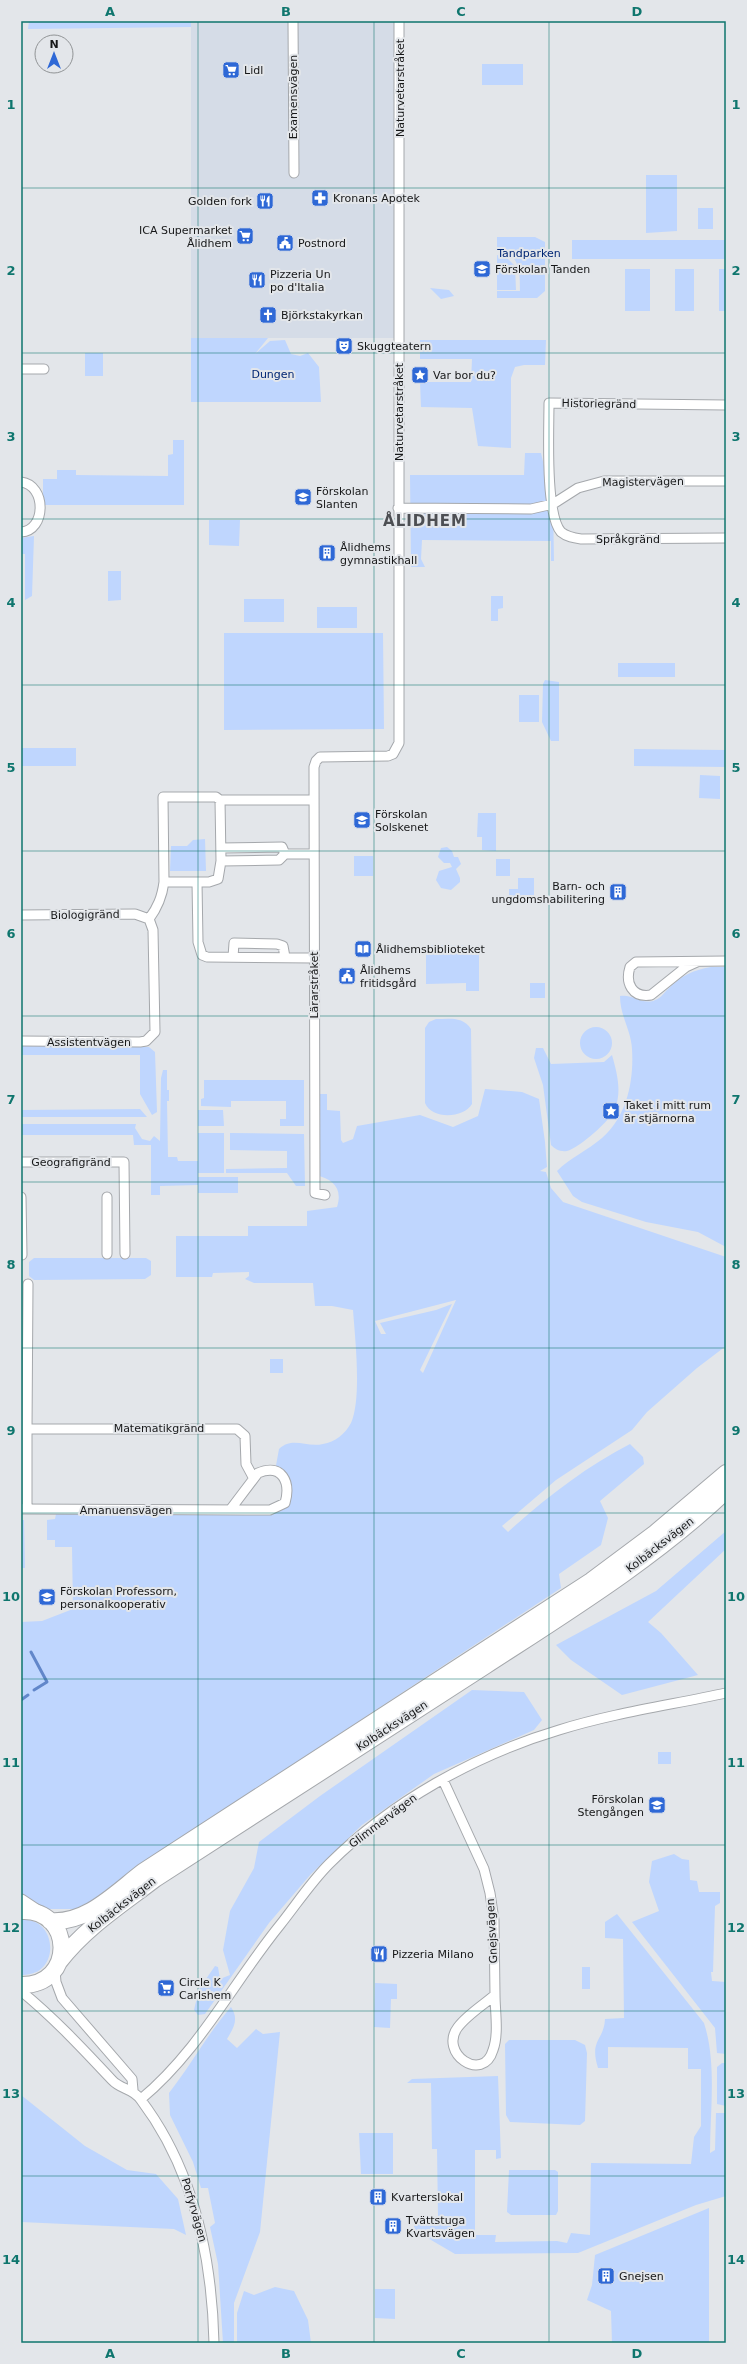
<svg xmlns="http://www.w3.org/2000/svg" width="747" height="2364" font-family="'DejaVu Sans',sans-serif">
  <rect width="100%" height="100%" fill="#e3e6ea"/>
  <!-- built -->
  <path fill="#d5dce7" d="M191,21H399L402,338H191Z"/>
  <!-- green -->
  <path fill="#bfd6fe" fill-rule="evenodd" d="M29,21H191V27L28,29Z
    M482,64H523V85H482Z
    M646,175H677V231L646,233Z
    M698,208H713V229H698Z
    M497,237H535L545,242V291L537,298H497V291H520C520,272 520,253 497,250Z
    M572,240H726V259H572Z
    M497,255L506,257L515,266L516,290H497Z
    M625,269H650V311H625Z
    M675,269H694V311H675Z
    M719,269H726V311H719Z
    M430,288L449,290L454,296L441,299Z
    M191,338H268L255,354L270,341L285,340L291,354L300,356L308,353L319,367L321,402H191Z
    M420,340H546L545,365H524L515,367L511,378V448L478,446L472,408L421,407L420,382H471L472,359H420Z
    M85,353H103V376H85Z
    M173,440H184V505H43V479H57V470H76V475L168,476V455L173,454Z
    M525,453H541L553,504L554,561H551V541L422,540L421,559L425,567H411L410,475H524Z
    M209,520H240L239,546L209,545Z
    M34,536L32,596L25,600V554H21V538Z
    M108,571H121V600L108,601Z
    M491,596H503V608L498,609V621H491Z
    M244,599H284V622H244Z
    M317,607H357V628H317Z
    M224,633H383L384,729L224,730Z
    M618,663H675V677H618Z
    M545,680L559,682V741H551L542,722L543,684Z
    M519,695H539V722H519Z
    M21,748H76V766H21Z
    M634,749L726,750V767L634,766Z
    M700,775L720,776V799L699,798Z
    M478,813H496V851L482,850V837H477Z
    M205,839L206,871H170L171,846H187L193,840Z
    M447,847L452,851L454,857H458L461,864L456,869L460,878V882L451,890L441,888L436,880L439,871L452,867L450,863H444L438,857L441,848Z
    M354,856H373V876H354Z
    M496,859H510V876H496Z
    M518,878H534V895H522V900H509V889H518Z
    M426,945H466V952H479V991H466V983L426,984Z
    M711,967H726V1247L698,1232L646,1222L582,1202L573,1196L557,1171C570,1158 588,1150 602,1138C627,1116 634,1081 632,1049C631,1030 620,1016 620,996C633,994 640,1004 653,1001C660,999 663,994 668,989C681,976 693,970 711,967Z
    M530,983H545V998H530Z
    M436,1019C449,1019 463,1016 471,1029L472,1104C464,1118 432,1120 425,1103V1028L429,1022Z
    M580 1043a16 16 0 1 1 32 0a16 16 0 1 1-32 0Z
    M21,1046L149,1047L155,1052L157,1112L152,1115L140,1094V1055H21Z
    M536,1048H543L551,1064L604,1062L612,1055C617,1073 622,1091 615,1109C611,1120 579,1148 567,1151C560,1152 555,1149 551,1145L543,1085L534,1058Z
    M163,1070H167V1090H169V1101H167L168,1157H177L178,1161H198V1133H224V1173H198V1177H238V1193H198V1185L160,1186V1195H151V1145H134L133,1135H21V1124H136L135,1128L142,1139L150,1141L154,1136L160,1141L161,1078Z
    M204,1080H304V1126H280V1119H286V1101H231V1107L201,1106V1099L204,1098Z
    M485,1089L522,1092L539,1099L545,1142L547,1167L540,1171L546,1172L551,1188L563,1202L726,1257V1346L697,1368L647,1412L632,1430L556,1480L502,1526L508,1532C544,1499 587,1466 630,1444L643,1457L644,1464L600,1501L608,1518L601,1545L559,1574L561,1588L130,1872L81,1909H32L21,1914V1622L42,1621L73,1609L72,1547H55V1540H47V1520L55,1519L57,1509L279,1508L288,1491L275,1471L279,1449C293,1436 306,1448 323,1444C335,1442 345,1434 351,1423C362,1398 355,1338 353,1310L332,1306H315L313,1283H254L245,1279L249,1276V1272L213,1273L212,1277H176V1236H248V1226H307V1211L337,1207C343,1188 333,1179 315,1175V1094H327V1110L340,1111L341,1140L343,1143L353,1139L357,1126L420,1115L453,1127L478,1116ZM456,1300L423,1373L420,1370L452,1304L436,1310L380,1323L386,1334H381L375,1321Z
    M140,1109L147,1117H21V1110Z
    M198,1110H223L224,1126H198Z
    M230,1133L304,1134L305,1186H296L287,1173H226V1169L287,1168V1151L230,1150Z
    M34,1258H146L151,1261V1275L145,1279L34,1280L29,1276V1262Z
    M270,1359H283V1373H270Z
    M21,1520H24L25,1568H21Z
    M726,1531V1549L648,1622L661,1633L698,1675L622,1695L571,1660L556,1645L656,1591Z
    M472,1690L524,1692L542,1720L534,1730L434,1774L362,1825L311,1874L269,1923L205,2014L198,2015L194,2010L199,1989L215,1966L218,1967L220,1979L230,1975L223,1950L230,1911L254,1868L259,1842L320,1796Z
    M658,1752H671V1764H658Z
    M674,1854L682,1859L689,1860L690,1880L697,1881L699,1892H720V1903L715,1906L713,1972H711L712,1981L726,1982V2054L717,2053L715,2028L632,1922L659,1911L649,1882L652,1861Z
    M617,1914L704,2023C717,2063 710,2111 710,2153L715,2150L716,2113H726V2196L696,2205L578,2253L455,2254L414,2230V2217L438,2216L437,2149H432L431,2083H407L412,2079L498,2076L501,2158L496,2159V2150H475V2235H496L495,2242L557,2241L567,2243L571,2233L590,2235L591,2163L691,2164L694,2137L701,2126V2069H688V2048L608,2047V2068H598C589,2039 604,2041 605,2019L624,2018L623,1939L605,1938V1922Z
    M21,1920C58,1916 62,1977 21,1975Z
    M582,1967H590V1989H582Z
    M375,1983L397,1984V1999H391L390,2028L374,2027Z
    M231,2007C239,2019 234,2027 227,2039L237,2048L256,2029L263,2034L280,2032L260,2232L234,2303V2343H223L218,2264L210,2227L215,2223L208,2188H201L193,2162L170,2115L169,2093C191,2065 208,2033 231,2007Z
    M509,2040H575L585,2045L587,2053L585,2121L580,2125L510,2122L506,2115L505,2044Z
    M722,2063H726V2106L717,2104V2067Z
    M21,2095L85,2146L127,2170L156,2174L178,2199L186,2235L174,2229L21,2222Z
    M359,2133H393V2174H361Z
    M509,2170H555L558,2172V2211L556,2215H511L507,2212Z
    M709,2208V2343H612L611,2311L587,2300L592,2285L595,2255Z
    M275,2287L294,2291L308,2320L311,2343H237V2313L244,2291L254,2295Z
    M375,2289H395V2319L375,2318Z"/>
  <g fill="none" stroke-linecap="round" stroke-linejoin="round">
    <!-- stream -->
    <path stroke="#6287ca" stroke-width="3" d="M31,1652L47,1682L34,1690
      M21,1700L28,1695"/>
    <defs>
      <path id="minor" d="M293,21L294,173
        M21,369H44
        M726,405L549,403C549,429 545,514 561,532C567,537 574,538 581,539L726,538
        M21,482C47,485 46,531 21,532
        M398,508L531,509L553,504L578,488L604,481H726
        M221,848L282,847L285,854
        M221,861L279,860L285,854H314
        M164,882H209L218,879L221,861L220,800
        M197,882L198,942L202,955L207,957L314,958
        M21,915L135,914L149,919L153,930L155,1032L146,1041L140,1042L21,1041
        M149,919C158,907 162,897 164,882L163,797H216L220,800H314
        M233,957L234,943L277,944L283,946L285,957
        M697,962L686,967L651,995C632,998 625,983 630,967L636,962L726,961
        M21,1162H124L125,1254
        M325,1195L315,1193L314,767L316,761L320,757L388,756L393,754L399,743V21
        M21,1197L22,1255
        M107,1197V1254
        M27,1429L28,1284
        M21,1509L246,1510H270L285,1503C291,1482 282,1463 258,1473L230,1510
        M27,1509V1429H237L245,1436L246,1464L253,1477
        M443,1780L484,1869L490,1893L494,1920L495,1995C483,2005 467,2015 458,2027C438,2053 483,2084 493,2050C499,2034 495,2011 495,1995
        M55,1970L56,1982L62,1998L132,2079L133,2090
        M21,1991C54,2018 83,2049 112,2080C121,2090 133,2088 141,2100C194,2170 212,2257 214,2343
        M141,2099C199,2051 233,1983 280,1925C296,1905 311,1882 329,1864C391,1802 475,1755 559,1730C613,1713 671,1705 726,1693"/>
      <path id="secondary" d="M21,1901L39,1913"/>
      <path id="trunk" d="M21,1911C74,1908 76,1986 21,1985
        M50,1921C87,1924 116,1892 144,1871L591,1581L654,1534L726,1473
        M59,1962C85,1928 121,1905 155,1879C265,1808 375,1737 485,1666C568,1612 654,1559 726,1491"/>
    </defs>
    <!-- minor casing -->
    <use href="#minor" stroke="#a5a8ac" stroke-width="11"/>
    <!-- secondary casing -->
    <use href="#secondary" stroke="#a5a8ac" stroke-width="15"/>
    <!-- trunk casing -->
    <use href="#trunk" stroke="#a5a8ac" stroke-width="18"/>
    <!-- minor -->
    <use href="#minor" stroke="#fff" stroke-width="9"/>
    <!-- secondary -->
    <use href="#secondary" stroke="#fff" stroke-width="13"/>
    <!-- trunk -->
    <use href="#trunk" stroke="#fff" stroke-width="16"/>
  </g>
  <!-- grid -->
  <path fill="none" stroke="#0f766e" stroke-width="1" stroke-opacity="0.55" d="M198,21V2343M374,21V2343M549,21V2343M21,188H726M21,353H726M21,519H726M21,685H726M21,851H726M21,1016H726M21,1182H726M21,1348H726M21,1513H726M21,1679H726M21,1845H726M21,2011H726M21,2176H726"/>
  <!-- icons -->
  <defs>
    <symbol id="supermarket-square" viewBox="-11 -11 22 22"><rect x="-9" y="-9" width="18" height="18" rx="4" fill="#2e68d6" stroke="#e3e6ea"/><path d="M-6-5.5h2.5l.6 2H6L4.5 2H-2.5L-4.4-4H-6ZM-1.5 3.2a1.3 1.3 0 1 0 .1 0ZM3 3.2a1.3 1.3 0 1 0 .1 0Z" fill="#fff"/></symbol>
    <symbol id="pharmacy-square" viewBox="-11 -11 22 22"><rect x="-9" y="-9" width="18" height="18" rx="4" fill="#2e68d6" stroke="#e3e6ea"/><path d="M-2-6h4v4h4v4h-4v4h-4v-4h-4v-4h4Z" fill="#fff"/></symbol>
    <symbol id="restaurant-square" viewBox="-11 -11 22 22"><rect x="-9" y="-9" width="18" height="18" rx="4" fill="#2e68d6" stroke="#e3e6ea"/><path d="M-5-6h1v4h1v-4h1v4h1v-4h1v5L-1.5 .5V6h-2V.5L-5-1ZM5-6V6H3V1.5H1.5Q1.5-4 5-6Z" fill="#fff"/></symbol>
    <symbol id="civic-square" viewBox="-11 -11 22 22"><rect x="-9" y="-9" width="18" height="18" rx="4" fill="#2e68d6" stroke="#e3e6ea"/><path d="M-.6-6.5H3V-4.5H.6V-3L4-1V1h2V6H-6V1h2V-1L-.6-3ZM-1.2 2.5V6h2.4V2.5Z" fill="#fff"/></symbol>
    <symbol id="school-square" viewBox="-11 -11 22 22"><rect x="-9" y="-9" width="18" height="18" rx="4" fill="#2e68d6" stroke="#e3e6ea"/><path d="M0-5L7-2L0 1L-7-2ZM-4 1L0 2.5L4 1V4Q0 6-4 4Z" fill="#fff"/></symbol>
    <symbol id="church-square" viewBox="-11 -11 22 22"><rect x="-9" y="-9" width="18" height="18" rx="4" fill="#2e68d6" stroke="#e3e6ea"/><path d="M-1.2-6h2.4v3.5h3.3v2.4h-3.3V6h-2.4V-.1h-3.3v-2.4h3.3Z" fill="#fff"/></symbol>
    <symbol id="theatre-square" viewBox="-11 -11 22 22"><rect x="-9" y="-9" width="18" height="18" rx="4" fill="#2e68d6" stroke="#e3e6ea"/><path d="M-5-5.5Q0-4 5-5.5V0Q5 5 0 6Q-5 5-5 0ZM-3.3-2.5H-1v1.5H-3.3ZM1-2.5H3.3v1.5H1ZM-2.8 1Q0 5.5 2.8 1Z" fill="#fff"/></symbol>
    <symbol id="sight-square" viewBox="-11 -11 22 22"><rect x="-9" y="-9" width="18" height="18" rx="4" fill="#2e68d6" stroke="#e3e6ea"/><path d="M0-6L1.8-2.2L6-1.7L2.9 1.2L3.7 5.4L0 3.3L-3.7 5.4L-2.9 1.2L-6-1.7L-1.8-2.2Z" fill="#fff"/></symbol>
    <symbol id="building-square" viewBox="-11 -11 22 22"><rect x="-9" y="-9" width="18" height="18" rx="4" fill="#2e68d6" stroke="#e3e6ea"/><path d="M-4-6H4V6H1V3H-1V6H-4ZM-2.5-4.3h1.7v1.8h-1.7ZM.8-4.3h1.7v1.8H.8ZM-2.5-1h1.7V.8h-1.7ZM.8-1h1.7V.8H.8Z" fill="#fff"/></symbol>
    <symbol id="library-square" viewBox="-11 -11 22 22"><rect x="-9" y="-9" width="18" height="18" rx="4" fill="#2e68d6" stroke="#e3e6ea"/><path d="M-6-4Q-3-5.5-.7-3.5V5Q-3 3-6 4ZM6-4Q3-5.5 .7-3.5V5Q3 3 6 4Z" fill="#fff"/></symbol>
  </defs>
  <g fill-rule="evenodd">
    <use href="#supermarket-square" x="221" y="60" width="20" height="20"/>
    <use href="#pharmacy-square" x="310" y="188" width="20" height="20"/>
    <use href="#restaurant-square" x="255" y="191" width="20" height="20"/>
    <use href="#supermarket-square" x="235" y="226" width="20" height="20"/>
    <use href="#civic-square" x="275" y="233" width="20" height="20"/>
    <use href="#school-square" x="472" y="259" width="20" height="20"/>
    <use href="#restaurant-square" x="247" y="270" width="20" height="20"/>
    <use href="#church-square" x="258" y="305" width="20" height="20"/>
    <use href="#theatre-square" x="334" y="336" width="20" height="20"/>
    <use href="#sight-square" x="410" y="365" width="20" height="20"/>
    <use href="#school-square" x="293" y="487" width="20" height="20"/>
    <use href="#building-square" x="317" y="543" width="20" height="20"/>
    <use href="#school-square" x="352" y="810" width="20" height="20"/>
    <use href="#building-square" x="608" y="882" width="20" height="20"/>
    <use href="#library-square" x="353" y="939" width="20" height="20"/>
    <use href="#civic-square" x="337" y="966" width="20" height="20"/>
    <use href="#sight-square" x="601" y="1101" width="20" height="20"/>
    <use href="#school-square" x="37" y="1587" width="20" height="20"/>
    <use href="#school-square" x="647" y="1795" width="20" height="20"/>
    <use href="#restaurant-square" x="369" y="1944" width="20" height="20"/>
    <use href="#supermarket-square" x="156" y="1978" width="20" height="20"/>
    <use href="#building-square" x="368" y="2187" width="20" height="20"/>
    <use href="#building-square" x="383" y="2216" width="20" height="20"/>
    <use href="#building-square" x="596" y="2266" width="20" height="20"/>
  </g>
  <g text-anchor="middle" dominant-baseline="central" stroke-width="4" stroke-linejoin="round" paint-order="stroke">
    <!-- poi labels -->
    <g font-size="11" fill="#171819" stroke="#e3e6ea" text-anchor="start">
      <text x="244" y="70">Lidl</text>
      <text x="333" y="198">Kronans Apotek</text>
      <text x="252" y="201" text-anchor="end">Golden fork</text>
      <text x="232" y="230" text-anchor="end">ICA Supermarket<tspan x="232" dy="13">Ålidhem</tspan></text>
      <text x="298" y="243">Postnord</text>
      <text x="495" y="269">Förskolan Tanden</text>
      <text x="270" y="274">Pizzeria Un<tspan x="270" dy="13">po d'Italia</tspan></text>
      <text x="281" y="315">Björkstakyrkan</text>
      <text x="357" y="346">Skuggteatern</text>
      <text x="433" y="375">Var bor du?</text>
      <text x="316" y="491">Förskolan<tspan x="316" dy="13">Slanten</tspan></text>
      <text x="340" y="547">Ålidhems<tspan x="340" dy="13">gymnastikhall</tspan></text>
      <text x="375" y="814">Förskolan<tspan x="375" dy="13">Solskenet</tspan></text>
      <text x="605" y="886" text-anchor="end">Barn- och<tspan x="605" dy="13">ungdomshabilitering</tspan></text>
      <text x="376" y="949">Ålidhemsbiblioteket</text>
      <text x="360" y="970">Ålidhems<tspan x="360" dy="13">fritidsgård</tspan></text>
      <text x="624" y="1105">Taket i mitt rum<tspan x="624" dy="13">är stjärnorna</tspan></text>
      <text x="60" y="1591">Förskolan Professorn,<tspan x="60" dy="13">personalkooperativ</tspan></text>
      <text x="644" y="1799" text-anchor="end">Förskolan<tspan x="644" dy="13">Stengången</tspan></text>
      <text x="392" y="1954">Pizzeria Milano</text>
      <text x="179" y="1982">Circle K<tspan x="179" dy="13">Carlshem</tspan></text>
      <text x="391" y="2197">Kvarterslokal</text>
      <text x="406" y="2220">Tvättstuga<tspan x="406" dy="13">Kvartsvägen</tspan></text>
      <text x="619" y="2276">Gnejsen</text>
    </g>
    <!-- street labels -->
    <g font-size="11" fill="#171819" stroke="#e3e6ea">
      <text transform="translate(400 88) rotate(-90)">Naturvetarstråket</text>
      <text transform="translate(293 97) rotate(-90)">Examensvägen</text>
      <text transform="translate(599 404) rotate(1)">Historiegränd</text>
      <text transform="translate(399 412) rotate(-90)">Naturvetarstråket</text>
      <text transform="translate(643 482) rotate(-1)">Magistervägen</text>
      <text x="628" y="539">Språkgränd</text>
      <text transform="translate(85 915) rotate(-1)">Biologigränd</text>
      <text transform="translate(314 985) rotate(-90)">Lärarstråket</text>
      <text x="89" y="1042">Assistentvägen</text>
      <text x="71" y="1162">Geografigränd</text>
      <text x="159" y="1428">Matematikgränd</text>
      <text x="126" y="1510">Amanuensvägen</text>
      <text transform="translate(660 1545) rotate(-38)">Kolbäcksvägen</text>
      <text transform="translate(392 1726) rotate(-33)">Kolbäcksvägen</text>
      <text transform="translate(383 1821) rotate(-37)">Glimmervägen</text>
      <text transform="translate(122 1905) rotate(-38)">Kolbäcksvägen</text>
      <text transform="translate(492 1931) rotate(-93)">Gnejsvägen</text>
      <text transform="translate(194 2210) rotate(74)">Porfyrvägen</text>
    </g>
    <!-- park labels -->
    <g font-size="11" fill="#002674" stroke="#e3e6ea">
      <text x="529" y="253">Tandparken</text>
      <text x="273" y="374">Dungen</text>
    </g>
    <!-- district labels -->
    <g font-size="15" font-weight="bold" letter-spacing="1" fill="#4d4f53" stroke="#e3e6ea">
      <text x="425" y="521">ÅLIDHEM</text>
    </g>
  </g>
  <!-- border -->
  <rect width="747" height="2364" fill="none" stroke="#e3e6ea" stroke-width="44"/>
  <!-- north arrow -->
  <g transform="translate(54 54)"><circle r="19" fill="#e3e6ea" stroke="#919496"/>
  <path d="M0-3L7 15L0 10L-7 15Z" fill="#2e68d6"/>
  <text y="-6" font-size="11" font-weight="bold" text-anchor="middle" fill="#171819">N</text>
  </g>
  <rect x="22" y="22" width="703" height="2320" fill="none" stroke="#0f766e" stroke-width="1.5"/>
  <g font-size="13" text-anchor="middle" font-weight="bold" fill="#0f766e">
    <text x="110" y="16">A</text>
    <text x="286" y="16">B</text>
    <text x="461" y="16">C</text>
    <text x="637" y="16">D</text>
    <text x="11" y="109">1</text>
    <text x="736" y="109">1</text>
    <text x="11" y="275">2</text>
    <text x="736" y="275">2</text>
    <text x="11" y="441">3</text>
    <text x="736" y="441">3</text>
    <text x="11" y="607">4</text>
    <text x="736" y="607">4</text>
    <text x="11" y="772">5</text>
    <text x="736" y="772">5</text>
    <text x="11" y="938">6</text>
    <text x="736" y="938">6</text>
    <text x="11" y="1104">7</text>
    <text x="736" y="1104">7</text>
    <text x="11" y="1269">8</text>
    <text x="736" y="1269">8</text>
    <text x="11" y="1435">9</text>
    <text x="736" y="1435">9</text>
    <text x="11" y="1601">10</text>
    <text x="736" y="1601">10</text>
    <text x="11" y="1767">11</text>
    <text x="736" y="1767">11</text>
    <text x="11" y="1932">12</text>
    <text x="736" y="1932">12</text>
    <text x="11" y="2098">13</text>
    <text x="736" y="2098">13</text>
    <text x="11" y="2264">14</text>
    <text x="736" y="2264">14</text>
    <text x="110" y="2358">A</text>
    <text x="286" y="2358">B</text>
    <text x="461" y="2358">C</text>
    <text x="637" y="2358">D</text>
  </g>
</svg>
